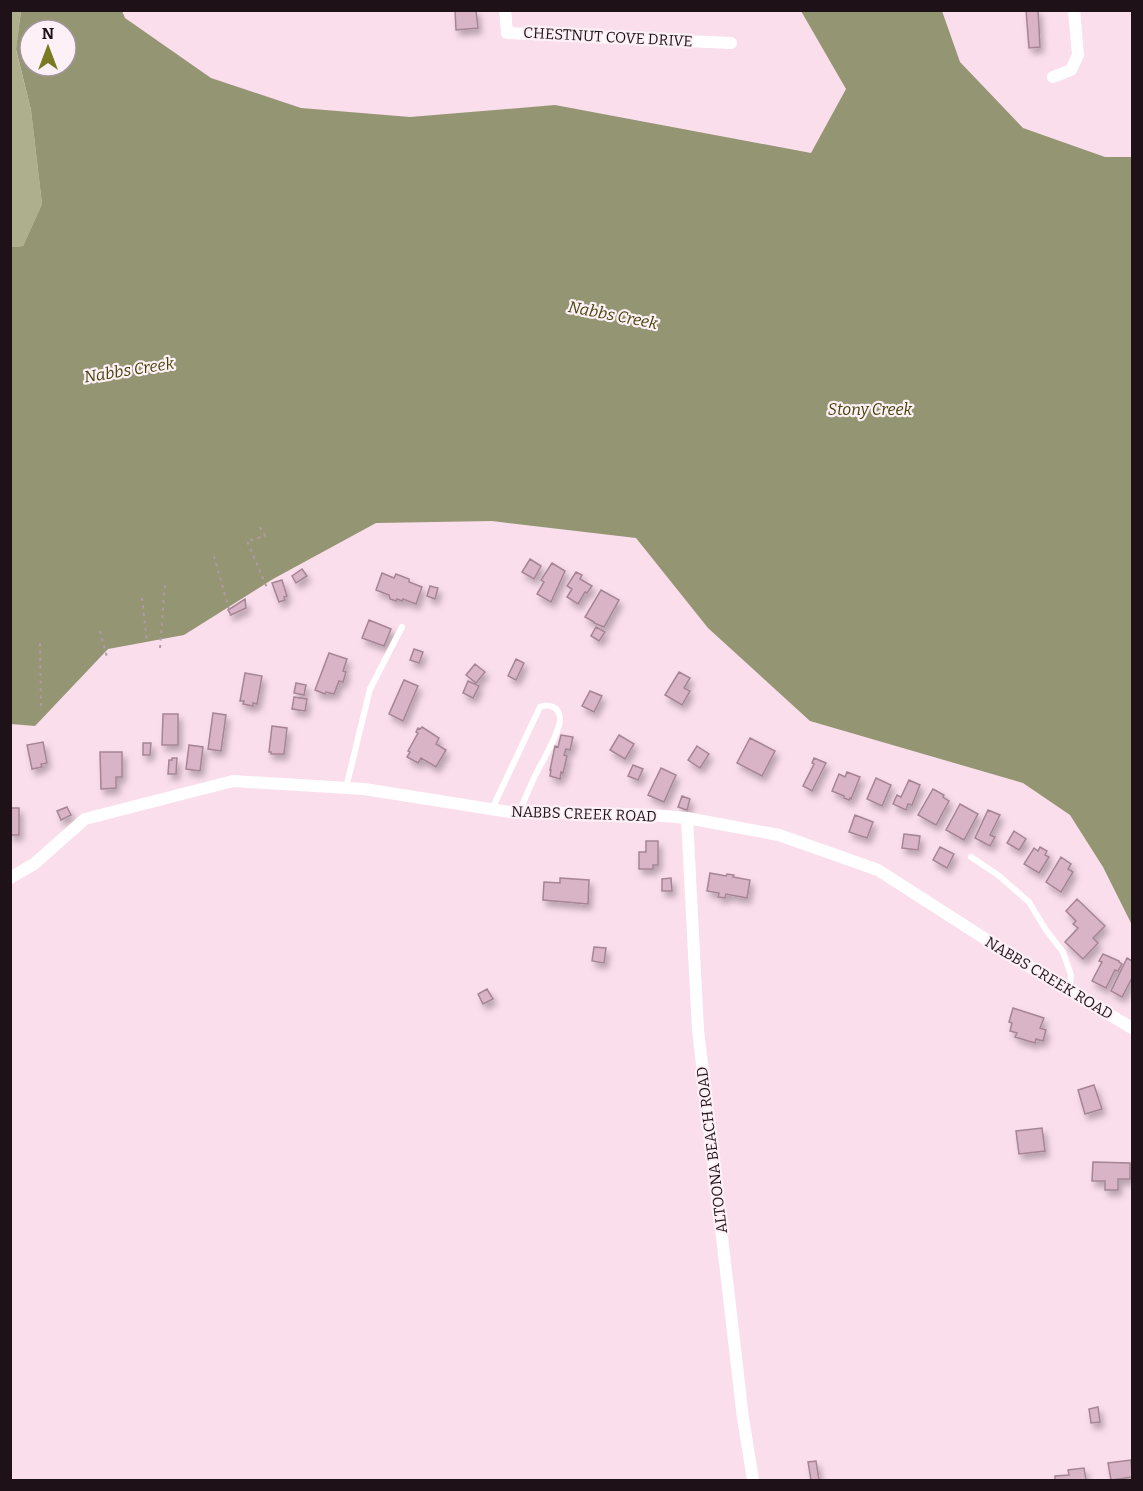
<svg xmlns="http://www.w3.org/2000/svg" width="1143" height="1491" font-family="Bitter,serif">
  <defs>
    <filter id="shadow"><feDropShadow dx="3.5" dy="5.5" stdDeviation="3" flood-color="#0004"/></filter>
  </defs>
  <rect width="100%" height="100%" fill="#fbdeec"/>
  <!-- forest -->
  <path fill="#aeb08d" d="M21,10L16,50L31,110L42,204L23,246L11,247L10,11Z"/>
  <!-- water -->
  <path fill="#939573" fill-rule="evenodd" d="M21,11H122L125,18L211,78L301,108L410,117L555,105L811,153L846,89L801,11H942L960,62L1023,128L1105,157H1132V925L1103,867L1070,815L1023,783L810,721L708,628L636,538L492,521L376,523L273,579L184,635L108,649L35,726L11,724V247L23,246L42,204L31,110L16,49ZM30,30H66V66H30Z"/>
  <!-- building -->
  <path fill="#d8b4c6" stroke="#a58594" stroke-width="1.5" filter="url(#shadow)" d="M455,10H476L478,28L456,30Z
    M1026,10H1038L1040,47L1029,48Z
    M530,559L541,566L534,579L522,572Z
    M552,563L565,571L551,602L537,594L544,582L541,580Z
    M302,569L307,576L296,583L292,576Z
    M576,572L582,575L580,579L592,586L587,593L585,592L578,604L567,597L572,589L567,586Z
    M382,573L394,578L396,574L409,579V582L422,587L416,604L403,599L402,601L397,599L396,601L390,599L389,595L376,590Z
    M282,580L287,596L284,597L285,600L279,602L272,583Z
    M430,586L438,588L435,599L427,596Z
    M601,590L619,600L604,627L594,623V622L585,617Z
    M245,599L246,608L231,615L228,610Z
    M369,620L391,629L384,646L362,638Z
    M596,627L605,632L599,641L591,636Z
    M414,649L423,652L419,663L410,660Z
    M329,653L347,659L343,671L346,672L343,682L339,681L334,694L326,692L325,694L315,690Z
    M516,659L524,663L516,680L508,676Z
    M475,664L485,672L476,683L466,675Z
    M679,672L690,678L684,688L690,691L682,705L665,695Z
    M245,673L262,676L257,704L253,703V706L243,704L244,701H240Z
    M404,680L418,686L403,721L389,714Z
    M468,681L479,686L473,698L463,693Z
    M296,683L306,685L304,695L294,693Z
    M590,691L602,696L594,712L582,706Z
    M294,697L307,699L305,711L292,709Z
    M213,713L226,715L221,751L208,749Z
    M163,714H178V745H162Z
    M272,726L287,728L284,754H271V752H269Z
    M422,727L439,738L436,744L446,750L436,767L421,758L418,763L407,757L410,752L408,751L418,733L416,732L418,728L420,729Z
    M561,735L573,737L570,750L566,749L564,755L567,756L563,773L561,772L560,779L550,776L551,770H550L555,746L558,747Z
    M619,735L634,744L625,759L610,750Z
    M750,738L775,751L762,776L737,763Z
    M43,742L47,763L41,764L42,767L32,769L27,745Z
    M143,743H151L150,755H143Z
    M189,745L203,747L200,771L186,769Z
    M697,746L709,754L700,768L688,760Z
    M100,752H122V777H116V788L101,789Z
    M172,758H177L176,774H168L169,760H172Z
    M814,758L826,763L812,791L803,786L814,764L812,763Z
    M633,765L643,769L638,780L628,776Z
    M661,768L676,775L664,802L648,795Z
    M847,772L860,777L851,799L850,798L849,800L844,798V796L832,791L839,774L845,777Z
    M876,778L891,785L882,806L867,799Z
    M909,780L920,785L912,805L908,804L906,810L893,804L897,795L901,797Z
    M933,789L944,795L943,797L949,801L936,825L918,815Z
    M682,796L690,799L687,810L678,807Z
    M960,804L978,814L964,840L946,830Z
    M67,807L71,815L61,820L57,811Z
    M10,808H19V835H10Z
    M988,810L1000,815L990,835L995,837L990,846L975,838Z
    M855,815L873,822L867,838L849,832Z
    M1014,831L1026,839L1019,850L1007,843Z
    M904,834L920,836L918,850L902,848Z
    M646,841H658V865H653V869H639V852H646Z
    M940,847L954,854L947,868L933,860Z
    M1040,847L1047,851L1045,855L1049,857L1039,873L1024,864L1034,848L1038,851Z
    M1061,857L1071,864L1068,869L1073,872L1061,892L1046,882Z
    M710,873L726,876L727,874L734,875L733,877L750,880L747,898L726,894L725,898L718,897L719,893L707,891Z
    M560,878L589,880L588,904L543,900L544,882L560,883Z
    M671,878L672,891H662V879Z
    M1077,899L1105,926L1093,938L1098,943L1083,959L1065,942L1078,928L1073,924L1076,921L1066,911Z
    M594,947L606,948L604,963L592,961Z
    M1103,954L1119,961V962L1122,964L1118,971L1115,970L1106,988L1092,981L1102,962L1099,961Z
    M1127,958L1132,961V978L1122,997L1111,991Z
    M487,989L493,999L483,1004L478,994Z
    M1013,1008L1044,1018L1040,1028L1046,1030L1043,1041L1036,1039L1035,1043L1015,1037L1017,1033L1010,1031L1012,1023L1009,1022Z
    M1094,1085L1102,1109L1085,1114L1078,1090Z
    M1042,1128L1045,1151L1019,1154L1016,1131Z
    M1093,1162L1130,1163V1179H1118V1190H1105V1181H1092Z
    M1098,1407L1100,1422L1091,1423L1089,1409Z
    M1131,1460L1132,1477L1111,1480L1108,1463Z
    M816,1461L819,1480H811L808,1462Z
    M1084,1468L1086,1480H1055V1476L1069,1475L1068,1470Z"/>
  <g fill="none" stroke-linecap="round" stroke-linejoin="round">
    <!-- path -->
    <path stroke="#b19aa5" stroke-width="2" stroke-dasharray="3 4.5" stroke-linecap="butt" d="M260,527L265,536L247,541L268,590
      M214,556L231,616
      M142,598L147,642
      M100,631L107,657
      M40,643L41,707
      M160,648L165,583
      M10,703L11,719"/>
    <!-- service -->
    <path stroke="#fff" stroke-width="6" d="M346,788L370,689L402,627
      M492,809L540,707C549,703 559,707 560,718C561,731 540,765 534,778C529,789 524,801 519,812
      M971,857L998,875L1029,902L1046,930L1063,952L1071,975L1069,989"/>
    <!-- minor -->
    <path stroke="#fff" stroke-width="12" d="M505,10L507,33L731,43
      M1053,77L1071,70L1078,55L1074,10
      M687,818L698,1030L743,1418L753,1480
      M10,878L34,864L85,819L233,781L364,789L510,812L652,815L687,818L779,835L878,870L1015,958L1132,1028"/>
  </g>
  <g text-anchor="middle" dominant-baseline="central" stroke-width="4.5" stroke-linejoin="round" paint-order="stroke">
    <!-- street labels -->
    <g font-size="15" fill="#1e1218" stroke="#fef0f7">
      <text transform="translate(608 37) rotate(3)">CHESTNUT COVE DRIVE</text>
      <text transform="translate(584 814) rotate(2)">NABBS CREEK ROAD</text>
      <text transform="translate(1049 978) rotate(31)">NABBS CREEK ROAD</text>
      <text transform="translate(712 1150) rotate(-97)">ALTOONA BEACH ROAD</text>
    </g>
    <!-- water labels -->
    <g font-size="16" font-style="italic" fill="#444406" stroke="#fef0f7">
      <text transform="translate(613 315) rotate(11)">Nabbs Creek</text>
      <text transform="translate(129 370) rotate(-9)">Nabbs Creek</text>
      <text x="870" y="409">Stony Creek</text>
    </g>
  </g>
  <!-- border -->
  <rect width="1143" height="1491" fill="none" stroke="#1e1218" stroke-width="24"/>
  <!-- north arrow -->
  <g transform="translate(48 48)"><circle r="28" fill="#fef0f7" stroke="#a4979e" stroke-width="1.5"/>
  <path d="M0-4.5L10 22L0 15L-10 22Z" fill="#797a21"/>
  <text y="-9" font-size="16" font-weight="bold" text-anchor="middle" fill="#1e1218">N</text>
  </g>
</svg>
